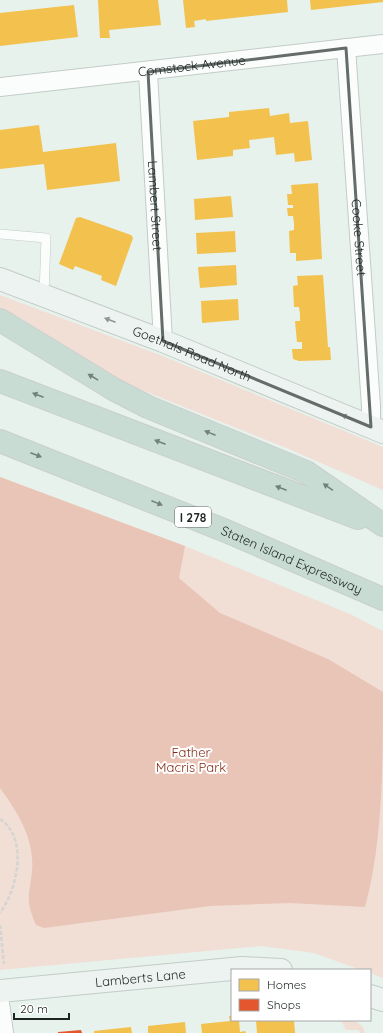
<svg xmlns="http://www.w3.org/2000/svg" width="383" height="1033" font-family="Quicksand,sans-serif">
  <rect width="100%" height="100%" fill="#e7f2ec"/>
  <!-- green -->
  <path fill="#f1ded5" d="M0,295L160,355L383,447V490L289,449L129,385L94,366L19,317L0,310Z
    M0,477L185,546L350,614L383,631V978L370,973V970H361L314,953L261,946L0,970Z
    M341,1020C352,1020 363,1021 365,1033H360L359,1030H346Z"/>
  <!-- forest -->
  <path fill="#e9c5b7" d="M0,477L185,546L179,578L220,613L328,659L383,692C383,761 383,842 365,907L290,903L210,906L44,928L36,925C25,899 29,898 32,872C35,839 18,813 0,788Z"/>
  <!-- homes -->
  <path fill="#f2c14e" d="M98,0H158L161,25L109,30L110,38H100Z
    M183,0H287L288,12L206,21V19L194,21L195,27L186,28Z
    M310,0H383V2L311,10Z
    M74,5L78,37L0,46V13Z
    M269,108L270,116L289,113L290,123L308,121L312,160L295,162L294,153L276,155L274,137L249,140L250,148L233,150V156L197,160L193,121L229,117V112Z
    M39,125L43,152L116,143L120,181L47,190L44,164L0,169V130Z
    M318,183L322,259L296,261V253H290L289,231L294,230V223L293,216H288L287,208H293V205H288L287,194H292L291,185Z
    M231,196L233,217L195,220L194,199Z
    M80,217L131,235L133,238L116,286L101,280L102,276L75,266L73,270L59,264L76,218Z
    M235,231L236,252L197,254L196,233Z
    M236,265L237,285L200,288L198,267Z
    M323,275L328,347H330L331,360L299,361L293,359L292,349H302V342H297L295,321H300V314L299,307H294L293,286L298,285L297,276Z
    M238,299L239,320L202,323L201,301Z
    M229,1016H232V1020H239L240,1032L245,1031L246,1033H202L201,1024L230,1021Z
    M256,1020H294L295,1033H257Z
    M185,1022L186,1033H148V1026Z
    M131,1027L132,1033H94V1031Z"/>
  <!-- shops -->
  <path fill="#e4572e" d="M81,1030L82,1033H58V1032Z"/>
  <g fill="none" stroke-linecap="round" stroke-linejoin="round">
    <defs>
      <path id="lane" d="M0,234L46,238L44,295"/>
      <g id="street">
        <path id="s1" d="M346,48L371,406V427"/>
        <path id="s2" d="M148,72L163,341"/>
        <path id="s3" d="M0,87L383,44"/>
        <path d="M0,1003L4,1033"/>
      </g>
      <g id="secondary">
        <path id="s4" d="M0,279L163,341L383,432"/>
        <path id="s5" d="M0,991L242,968L281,970"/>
        <path d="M370,996L383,1000"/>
      </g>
      <g id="highway">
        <path d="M0,320L115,390L148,407L306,472L383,525"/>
        <path d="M0,381L358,518"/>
        <path id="s6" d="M0,441L226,531L383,599"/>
      </g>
    </defs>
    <!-- lane casing -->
    <use href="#lane" stroke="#c3ccc7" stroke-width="10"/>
    <!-- street casing -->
    <use href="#street" stroke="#c3ccc7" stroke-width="20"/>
    <!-- secondary casing -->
    <use href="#secondary" stroke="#c3ccc7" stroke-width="24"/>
    <!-- highway casing -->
    <use href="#highway" stroke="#c9cfcc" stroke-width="24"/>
    <!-- path -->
    <path stroke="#d3d5d3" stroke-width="2.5" stroke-dasharray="4 2" stroke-linecap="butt" d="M0,819C29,838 17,890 0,913
      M0,925L4,964"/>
    <!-- lane -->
    <use href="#lane" stroke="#fbfdfc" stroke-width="9"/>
    <!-- street -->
    <use href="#street" stroke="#fbfdfc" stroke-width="18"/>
    <!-- secondary -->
    <use href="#secondary" stroke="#edf3f0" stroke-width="22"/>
    <!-- highway -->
    <use href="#highway" stroke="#c9dcd4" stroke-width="22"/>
  </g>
  <!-- one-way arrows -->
  <defs><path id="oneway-solid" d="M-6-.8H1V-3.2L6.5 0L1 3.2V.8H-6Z"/></defs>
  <g fill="#909793">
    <use href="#oneway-solid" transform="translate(110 320) rotate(-159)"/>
    <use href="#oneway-solid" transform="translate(347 417) rotate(-157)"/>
  </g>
  <g fill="#74817b">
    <use href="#oneway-solid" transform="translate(93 377) rotate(-149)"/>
    <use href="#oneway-solid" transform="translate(38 395) rotate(-159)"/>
    <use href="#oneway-solid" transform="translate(210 433) rotate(-158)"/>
    <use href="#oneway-solid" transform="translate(160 442) rotate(-159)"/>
    <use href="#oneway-solid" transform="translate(36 455) rotate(21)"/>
    <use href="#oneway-solid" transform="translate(328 487) rotate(-145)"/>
    <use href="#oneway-solid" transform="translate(281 488) rotate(-159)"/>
    <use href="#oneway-solid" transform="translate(157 503) rotate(22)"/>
  </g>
  <!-- marked area -->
  <path fill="none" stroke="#646d69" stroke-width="3" stroke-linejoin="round" d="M346,48L371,427L163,341L148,72Z"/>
  <g text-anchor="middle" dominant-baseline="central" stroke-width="4" stroke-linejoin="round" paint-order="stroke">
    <!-- shield labels -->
    <rect fill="#fff" stroke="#626764" stroke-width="1" x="175" y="507" width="36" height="20" rx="3"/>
    <g font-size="12" font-weight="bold" fill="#1e2622">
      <text x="193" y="517">I 278</text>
    </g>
    <!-- street labels -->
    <g font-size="13" fill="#1e2622" stroke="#fff">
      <text stroke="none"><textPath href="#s3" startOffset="193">Comstock Avenue</textPath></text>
      <text stroke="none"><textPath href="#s2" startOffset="134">Lambert Street</textPath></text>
      <text stroke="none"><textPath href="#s1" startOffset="190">Cooke Street</textPath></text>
      <text stroke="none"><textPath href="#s4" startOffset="206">Goethals Road North</textPath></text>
      <text stroke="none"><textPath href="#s6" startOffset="315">Staten Island Expressway</textPath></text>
      <text stroke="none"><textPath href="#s5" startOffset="141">Lamberts Lane</textPath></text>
    </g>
    <!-- park labels -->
    <g font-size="13" fill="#842c16" stroke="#fff">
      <text x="191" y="752">Father<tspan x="191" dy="15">Macris Park</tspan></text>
    </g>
  </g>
  <!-- legend -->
  <rect x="231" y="969" width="140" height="52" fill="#ffffff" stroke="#a5a8a7"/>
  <rect x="239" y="979" width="20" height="12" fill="#f2c14e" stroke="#a5a8a7"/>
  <text x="267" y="989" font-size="12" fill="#1e2622">Homes</text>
  <rect x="239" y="999" width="20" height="12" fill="#e4572e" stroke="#a5a8a7"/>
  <text x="267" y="1009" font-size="12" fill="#1e2622">Shops</text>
  <!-- scale -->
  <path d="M14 1013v6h55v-6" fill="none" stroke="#1e2622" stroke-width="2"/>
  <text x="20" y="1013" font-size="12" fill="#1e2622" stroke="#ffffff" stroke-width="3" paint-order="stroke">20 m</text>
</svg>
